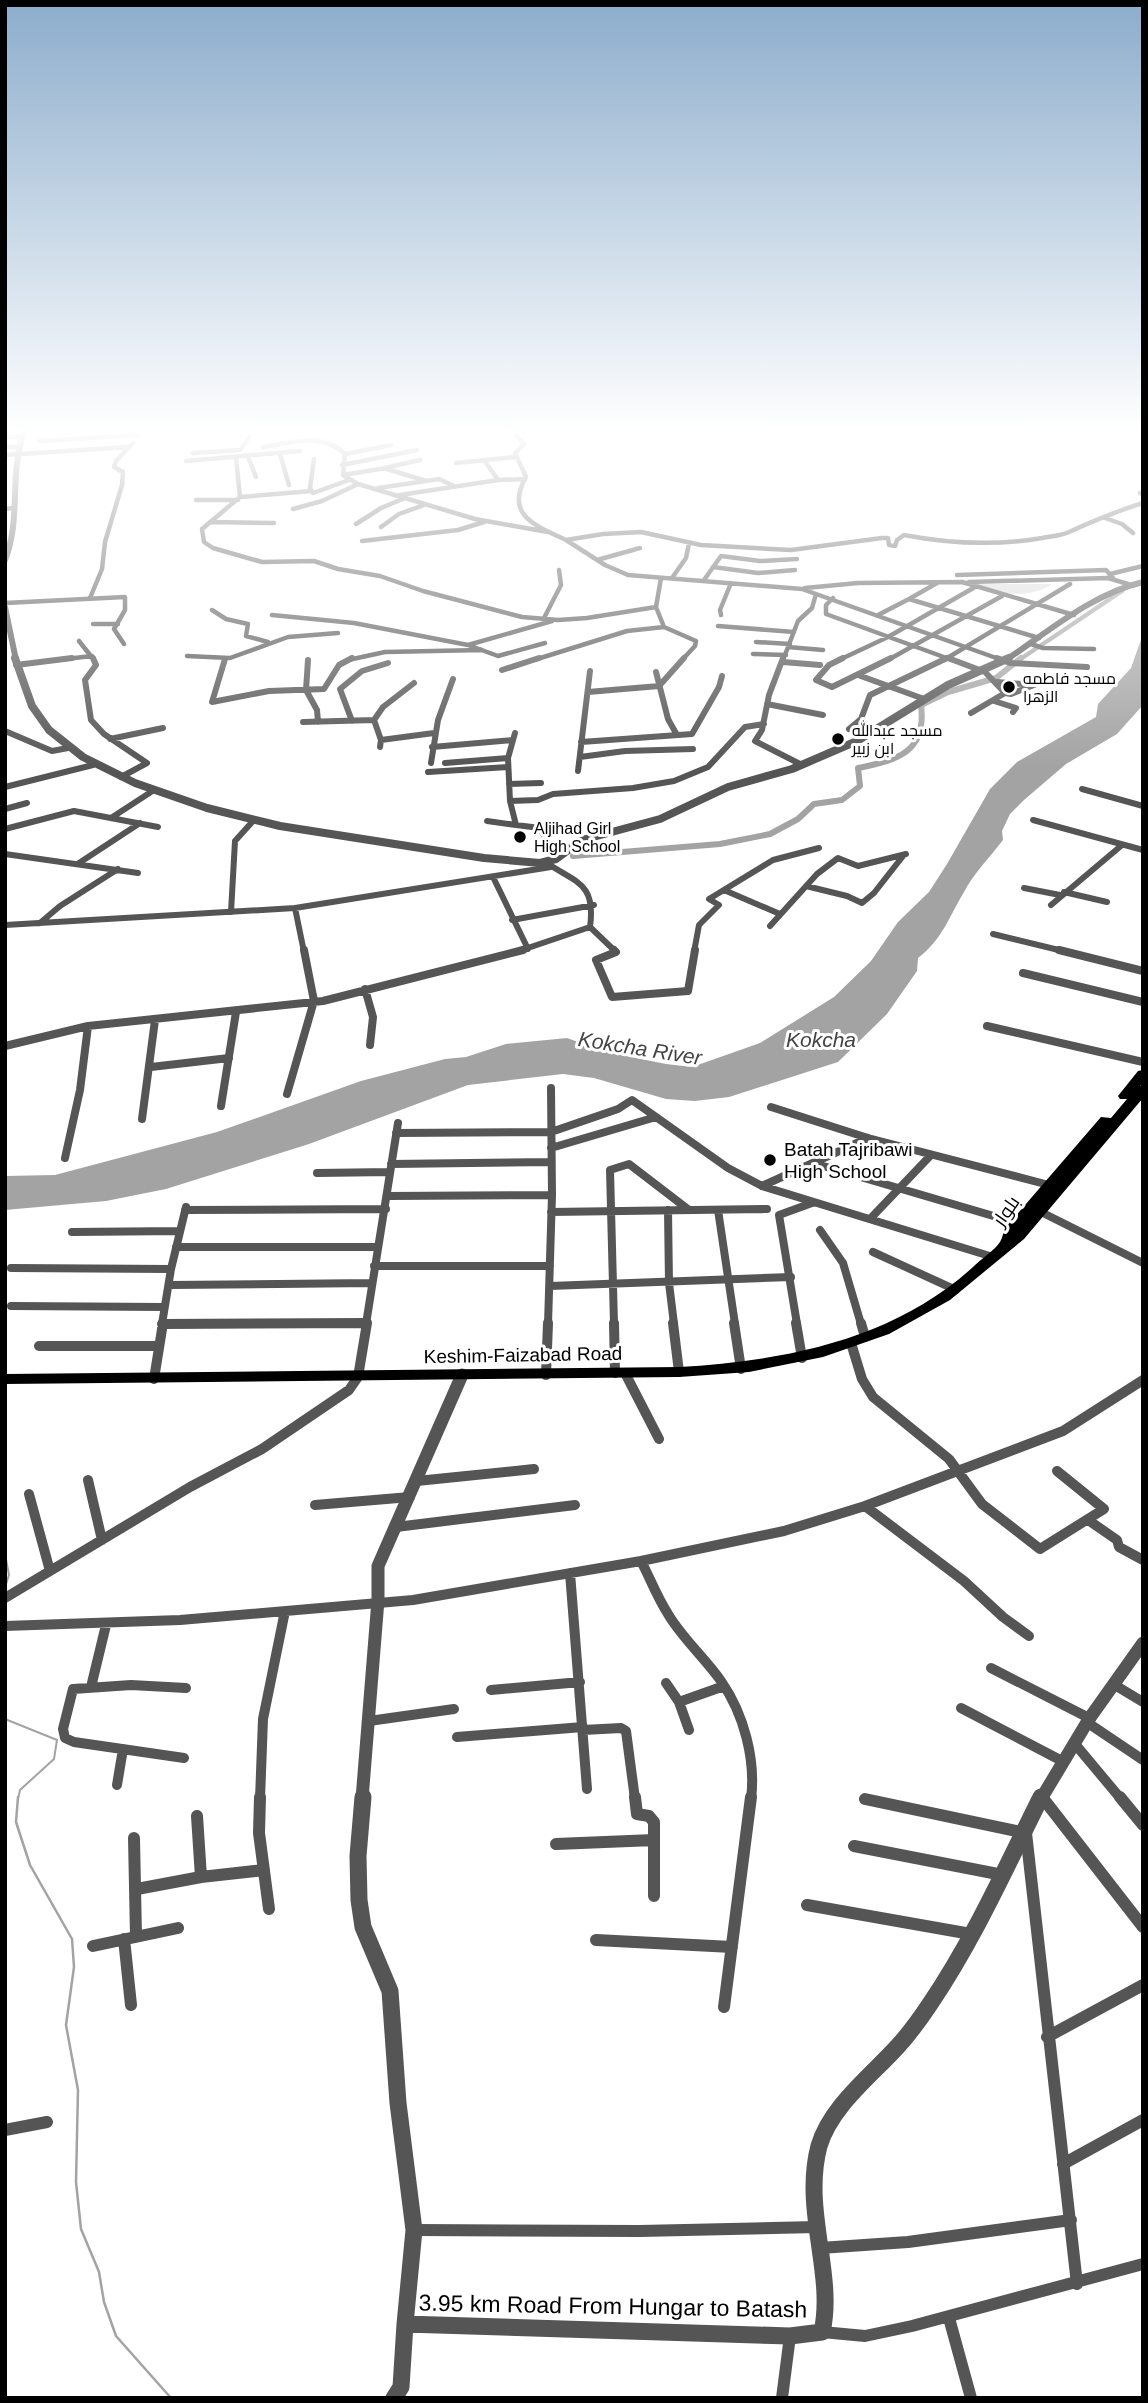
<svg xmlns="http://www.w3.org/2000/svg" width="1148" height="2403" font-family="Arial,Cairo,sans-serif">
  <rect width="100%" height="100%" fill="#fff"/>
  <!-- green -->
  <path fill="#dcdcdc" d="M970,584H1051V585C1024,600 999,594 970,584Z"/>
  <!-- water -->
  <path fill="#a3a3a3" d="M1143,634V705L1117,734L1066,764L1024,800L1010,814L1002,831L1003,840C990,857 974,873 964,892C949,917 942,940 918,958L917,971L887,1014L838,1062L729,1097L695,1101L666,1099L594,1078L563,1074L468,1085L309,1144L166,1189L106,1201L5,1210V1176L55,1175L217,1132L361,1081L445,1059L466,1057L506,1044L567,1038L606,1052L666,1064L692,1067L760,1043L834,997L871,961L898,922L929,892L947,864L990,789L1017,762L1096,717L1098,704L1131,668Z"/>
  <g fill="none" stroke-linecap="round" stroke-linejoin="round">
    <!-- stream-far1 -->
    <path stroke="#a3a3a3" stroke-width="2" d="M5,1554L9,1575L5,1587
      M5,1719L57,1740L54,1759L20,1790L18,1799"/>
    <!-- stream -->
    <path stroke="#a3a3a3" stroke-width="2.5" d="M18,1797L16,1822L30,1865L72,1939L74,1967L66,2025L78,2090L76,2182L81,2229L99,2272L104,2302L116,2336L171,2398"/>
    <!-- canal-far1 -->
    <path stroke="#a3a3a3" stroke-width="4.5" d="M1019,660L1122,591"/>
    <!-- canal -->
    <path stroke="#a3a3a3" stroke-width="6" d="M573,856L720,844L770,834L798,819L814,804L842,800L860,786L858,768C898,760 927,752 921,705L948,692L996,678L1021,658"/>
    <!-- minor-far4 -->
    <path stroke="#555" stroke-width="4.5" d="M512,430L524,444L515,453L526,477C504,515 536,526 566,540
      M5,437H22
      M39,441L139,435
      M5,447H18
      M263,447C291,443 323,431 345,454L343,475L358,484L475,519L548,532
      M193,453L240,450L250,436
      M280,454L289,485
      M345,454L391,445
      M5,455L128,447
      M248,457L256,477
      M236,458L240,497L202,529L204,542L213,548L262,562L314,561L338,569L380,576L423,591L522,617L558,620L587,618L656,607
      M314,459L310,488L313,493L349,480
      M420,460L384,468L423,480
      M484,460L498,480
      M186,461L300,451
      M456,463L514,457
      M342,465L417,450
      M343,475L386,468
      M378,488L439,479L454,486
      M1143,492L1140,493L1143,495
      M400,495L498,480L525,479
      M240,497L312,491
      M196,500H238
      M5,509L12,508
      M293,509L322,501L358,484
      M1105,518L1122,524L1133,533
      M210,522L274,523
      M356,524L381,508L405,498
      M381,527L399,514L424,505
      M362,541L458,530L484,522
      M597,560L640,548
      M713,567L758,573L795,570
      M1110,574L1143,566
      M957,575L1106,570L1113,578
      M661,578L656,607L664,627
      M672,578L686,558L689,543
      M704,580L721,556L760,561L797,559
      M969,582L1108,578L1128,584
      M805,588L858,583L962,582L1074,615
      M90,598L102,569L105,542L122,485L123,472L114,467L116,461L133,443
      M833,598L826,605V614L952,660
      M909,599L937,583
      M5,603L125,597V610L114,629L124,644
      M212,610L226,619L248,624L246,636L268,642
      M272,615L354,623L468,645L498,656L545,643
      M721,615L720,610L731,583
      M878,615L909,599L1039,638
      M544,618L561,585L559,570
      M93,624H118
      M718,626L794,632
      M79,641L94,660
      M756,642L790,644
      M1031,644L1043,648L1094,649
      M468,645L552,621
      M788,647L823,650
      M753,654L786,655
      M187,656L230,658L288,637L338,633
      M57,660L92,656
      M348,660L385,652L482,650
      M534,660L627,631L664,627L696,641L695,646L682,660
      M783,660L798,621L812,608L816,594
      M839,660L888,637L975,587
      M888,660L1002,596
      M944,660L1070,584
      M1002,660L802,589L628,575L605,565L566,540L603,534L641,532L701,545L791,550L882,538H888L889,545L895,546L897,540L904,535C951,544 995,546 1042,538C1051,536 1061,536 1069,532C1093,521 1117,511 1143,503"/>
    <!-- minor-far3 -->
    <path stroke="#555" stroke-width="6" d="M93,658L96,665L85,680L91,720L104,734L147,763L121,777
      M783,658L769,695L762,730L755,741L802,765
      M843,658L829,665L816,680L832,687L891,658
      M948,658L985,672L1005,693
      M997,658L1010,663L1087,667
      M225,659L212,702L269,691L324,689L339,665L352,658
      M308,660L306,690L317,710L318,722
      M783,662L820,665
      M16,665L72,658
      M502,670L539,658
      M656,672L668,719L677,735
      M858,675L924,699
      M997,682L1034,685
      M588,692L659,686L684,658
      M994,701L1016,708L1013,712
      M767,704L823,715
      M971,713L1005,693L1011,694L1034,685
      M352,721L340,689L362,671L388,663
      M303,722L374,720
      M849,729L861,719L870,695L947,658
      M5,731L52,751L68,748
      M110,739L163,728
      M381,740L434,733
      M581,742L692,734L719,687L722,676
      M380,747L381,740L374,720L383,707L414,683
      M432,747L512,740
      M580,757L625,751L693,749
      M431,763L438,720L453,679
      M445,763L508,758
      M578,771L590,671
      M428,772L508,767
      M509,784L541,783
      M5,787L93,765
      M1082,789L1143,806
      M510,801L508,758L515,733
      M5,809L27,803
      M111,818L154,790
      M1033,820L1143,850
      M487,821L516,825
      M5,829L74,811L158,827
      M570,848L548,844L540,828L516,825L510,801L538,800L553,794L633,788L674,781L708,767L745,727L764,724
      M5,854L138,873
      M79,863L140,823
      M493,877L528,949
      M806,886L847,896L862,903L874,893L903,856
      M1024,888L1060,895
      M724,890L780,914
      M1064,892L1107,902
      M1051,905L1122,845
      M295,908L304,952
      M231,912L235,841L253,821
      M512,920L594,905
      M40,923L60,906L118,869
      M5,925L295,908L551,867
      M770,926L817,874L838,858L858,866L906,854
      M590,927L616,952
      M993,934L1067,952
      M516,952L590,927C596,883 577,883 545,862
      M694,952L699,925L719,905L709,899L773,860L819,848"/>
    <!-- minor-far2 -->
    <path stroke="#555" stroke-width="8" d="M614,950L616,952L596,960L612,997L688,991L695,950
      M1059,950L1143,971
      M1023,973L1143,1002
      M365,989L373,1017L370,1045
      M987,1026L1143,1062
      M5,1046L88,1026L323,1001L523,950
      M151,1067L229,1058
      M287,1094L314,1001L304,950
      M221,1106L236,1012
      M771,1107L868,1138L1049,1185
      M142,1119L155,1020
      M396,1133L551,1132L618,1109L632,1100L728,1168L762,1186L993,1257
      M551,1148L656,1117
      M65,1158L80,1090L88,1026
      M813,1163L1017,1223
      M391,1164L551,1162
      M317,1173L390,1172
      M762,1186L868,1138
      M388,1196L552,1195
      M185,1210L386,1209
      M668,1210L669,1283L674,1324
      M718,1210L735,1324
      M551,1212L767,1209
      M1041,1212L1143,1263
      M870,1219L931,1155
      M820,1230L843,1263L861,1324
      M72,1232L180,1231
      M176,1247H378
      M873,1252L956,1290
      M374,1266H550
      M11,1268L171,1269
      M169,1285L372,1283
      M550,1286L791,1277
      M11,1306L164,1307
      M162,1324L366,1323
      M162,1324L171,1269L186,1207
      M366,1324L398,1123
      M548,1324L552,1195L551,1088
      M614,1324L610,1170L629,1164L689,1210
      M797,1324L779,1215L812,1203"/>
    <!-- minor-far1 -->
    <path stroke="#555" stroke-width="10" d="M614,1323L615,1373
      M673,1323L679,1372
      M734,1323L741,1369
      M796,1323L802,1358
      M861,1323L865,1337
      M162,1324L366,1323
      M851,1343L862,1379L873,1397L949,1459L982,1504L1040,1549L1104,1509L1057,1471
      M39,1346H159
      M625,1373L659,1439
      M546,1375L548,1323
      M154,1379L163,1323
      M88,1480L102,1540
      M417,1481L534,1469
      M29,1494L50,1571
      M315,1505L410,1497
      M865,1506L964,1581L1003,1617L1029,1636
      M1088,1520L1117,1540L1119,1547L1143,1560
      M396,1527L575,1505
      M641,1561C650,1578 657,1597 668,1614C682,1638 705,1658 721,1681C744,1714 756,1760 751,1799
      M570,1573L587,1789
      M5,1598L190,1487L262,1449L349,1390L358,1377L367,1323
      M5,1626L180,1620L413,1600L641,1561L784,1531L865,1506L1063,1431L1143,1380
      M991,1668L1091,1719
      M666,1683L679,1702L689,1730
      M1113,1684L1143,1702
      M91,1687L106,1625
      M491,1690L580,1682
      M679,1702L724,1686
      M961,1708L1064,1762
      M369,1721L454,1709
      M1088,1723L1143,1760
      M583,1730L621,1728L626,1731L635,1799
      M457,1737L583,1727
      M1075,1744L1121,1799
      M184,1758L74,1742L65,1738L63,1729L73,1689L131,1685L186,1688
      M117,1785L123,1749
      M260,1799L263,1719L285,1611"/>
    <!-- minor -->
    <path stroke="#555" stroke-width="12" d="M260,1797L259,1833L269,1909
      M635,1797L637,1814L649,1816L654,1822V1896
      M1042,1797L1143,1927
      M1120,1797L1143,1825
      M865,1799L1026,1833L1077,2284
      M197,1816L201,1877
      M134,1838L136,1936
      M556,1844L654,1840
      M854,1846L1003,1875
      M137,1889L201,1877L264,1870
      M807,1905L971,1934
      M124,1939L131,2005
      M596,1940L732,1947
      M93,1946L178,1928
      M724,2007L751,1797
      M1047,2037L1143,1985
      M5,2130L47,2122
      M1063,2164L1143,2120
      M414,2230L640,2231L816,2227
      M820,2248L908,2242L1071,2220
      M949,2318L971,2398
      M822,2332L865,2336L912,2326L1143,2264
      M782,2398L790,2336"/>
    <!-- tertiary-far3 -->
    <path stroke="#555" stroke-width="6" d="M5,560C22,518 8,472 25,430
      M5,607L16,660
      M1006,660C1049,631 1092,594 1143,582"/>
    <!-- tertiary-far2 -->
    <path stroke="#555" stroke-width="8" d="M15,658L32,706L49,730L83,757L135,783L207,808L280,826L484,858L540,863L556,859L582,840L660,819L728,787L792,769L857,741L948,685L1009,658"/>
    <!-- tertiary-far1 -->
    <path stroke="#555" stroke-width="13" d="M362,1799L378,1600V1566L462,1375
      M1041,1799L1089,1719L1143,1643"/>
    <!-- tertiary -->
    <path stroke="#555" stroke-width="17" d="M363,1797L358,1856L359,1900L363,1927L390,1991L398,2103L414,2230L405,2324
      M394,2398L401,2387L405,2324L790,2336L822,2332C835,2274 802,2210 819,2146C831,2106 871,2076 898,2046C910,2033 920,2019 930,2004C974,1939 1006,1867 1041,1797"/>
    <!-- primary -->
    <path fill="#000" fill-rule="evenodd" d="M1143,1070V1083L1140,1086L1143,1085V1098L1024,1239L950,1300L889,1334L823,1357L749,1372L679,1377L5,1384V1374L679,1367C784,1361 893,1340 973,1267C981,1259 995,1250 1000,1242C1003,1237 1003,1232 1006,1227L1101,1117L1111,1118L1127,1099H1120L1118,1096L1138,1071Z"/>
  </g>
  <!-- sky -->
  <linearGradient id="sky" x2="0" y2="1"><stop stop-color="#8cadcc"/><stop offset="0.56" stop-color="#fff"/><stop offset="1" stop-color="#fff" stop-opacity="0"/></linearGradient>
  <rect width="1148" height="767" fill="url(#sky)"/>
  <!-- markers -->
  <g fill="#000" stroke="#fff" stroke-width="2.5">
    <circle cx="1009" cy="687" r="7"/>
    <circle cx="838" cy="739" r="7"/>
    <circle cx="520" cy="837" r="7"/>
    <circle cx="770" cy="1160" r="7"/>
  </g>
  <g text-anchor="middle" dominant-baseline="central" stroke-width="6" stroke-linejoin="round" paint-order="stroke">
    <!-- far-poi labels -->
    <g font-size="16" fill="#000" stroke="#fff" text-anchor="start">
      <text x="1023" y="678">مسجد فاطمه<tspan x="1023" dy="18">الزهرا</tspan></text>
      <text x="852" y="730">مسجد عبدالله<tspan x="852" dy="18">ابن زبیر</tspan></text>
      <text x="534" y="828">Aljihad Girl<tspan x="534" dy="18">High School</tspan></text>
    </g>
    <!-- poi labels -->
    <g font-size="19" fill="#000" stroke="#fff" text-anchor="start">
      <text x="784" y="1149">Batah Tajribawi<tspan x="784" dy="22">High School</tspan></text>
    </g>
    <!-- street labels -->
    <g font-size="19" fill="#000" stroke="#fff">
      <text transform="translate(1006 1211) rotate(-55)">بلوار</text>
      <text transform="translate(523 1355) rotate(-1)">Keshim-Faizabad Road</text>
    </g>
    <!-- water labels -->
    <g font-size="21" font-style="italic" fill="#444" stroke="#fff">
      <text x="821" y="1039">Kokcha</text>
      <text transform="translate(640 1048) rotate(9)">Kokcha River</text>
    </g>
    <!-- near-street labels -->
    <g font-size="23" fill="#000" stroke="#fff">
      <text transform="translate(613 2306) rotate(1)">3.95 km Road From Hungar to Batash</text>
    </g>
  </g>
  <!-- border -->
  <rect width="1148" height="2403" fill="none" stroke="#000000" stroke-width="14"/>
</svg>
